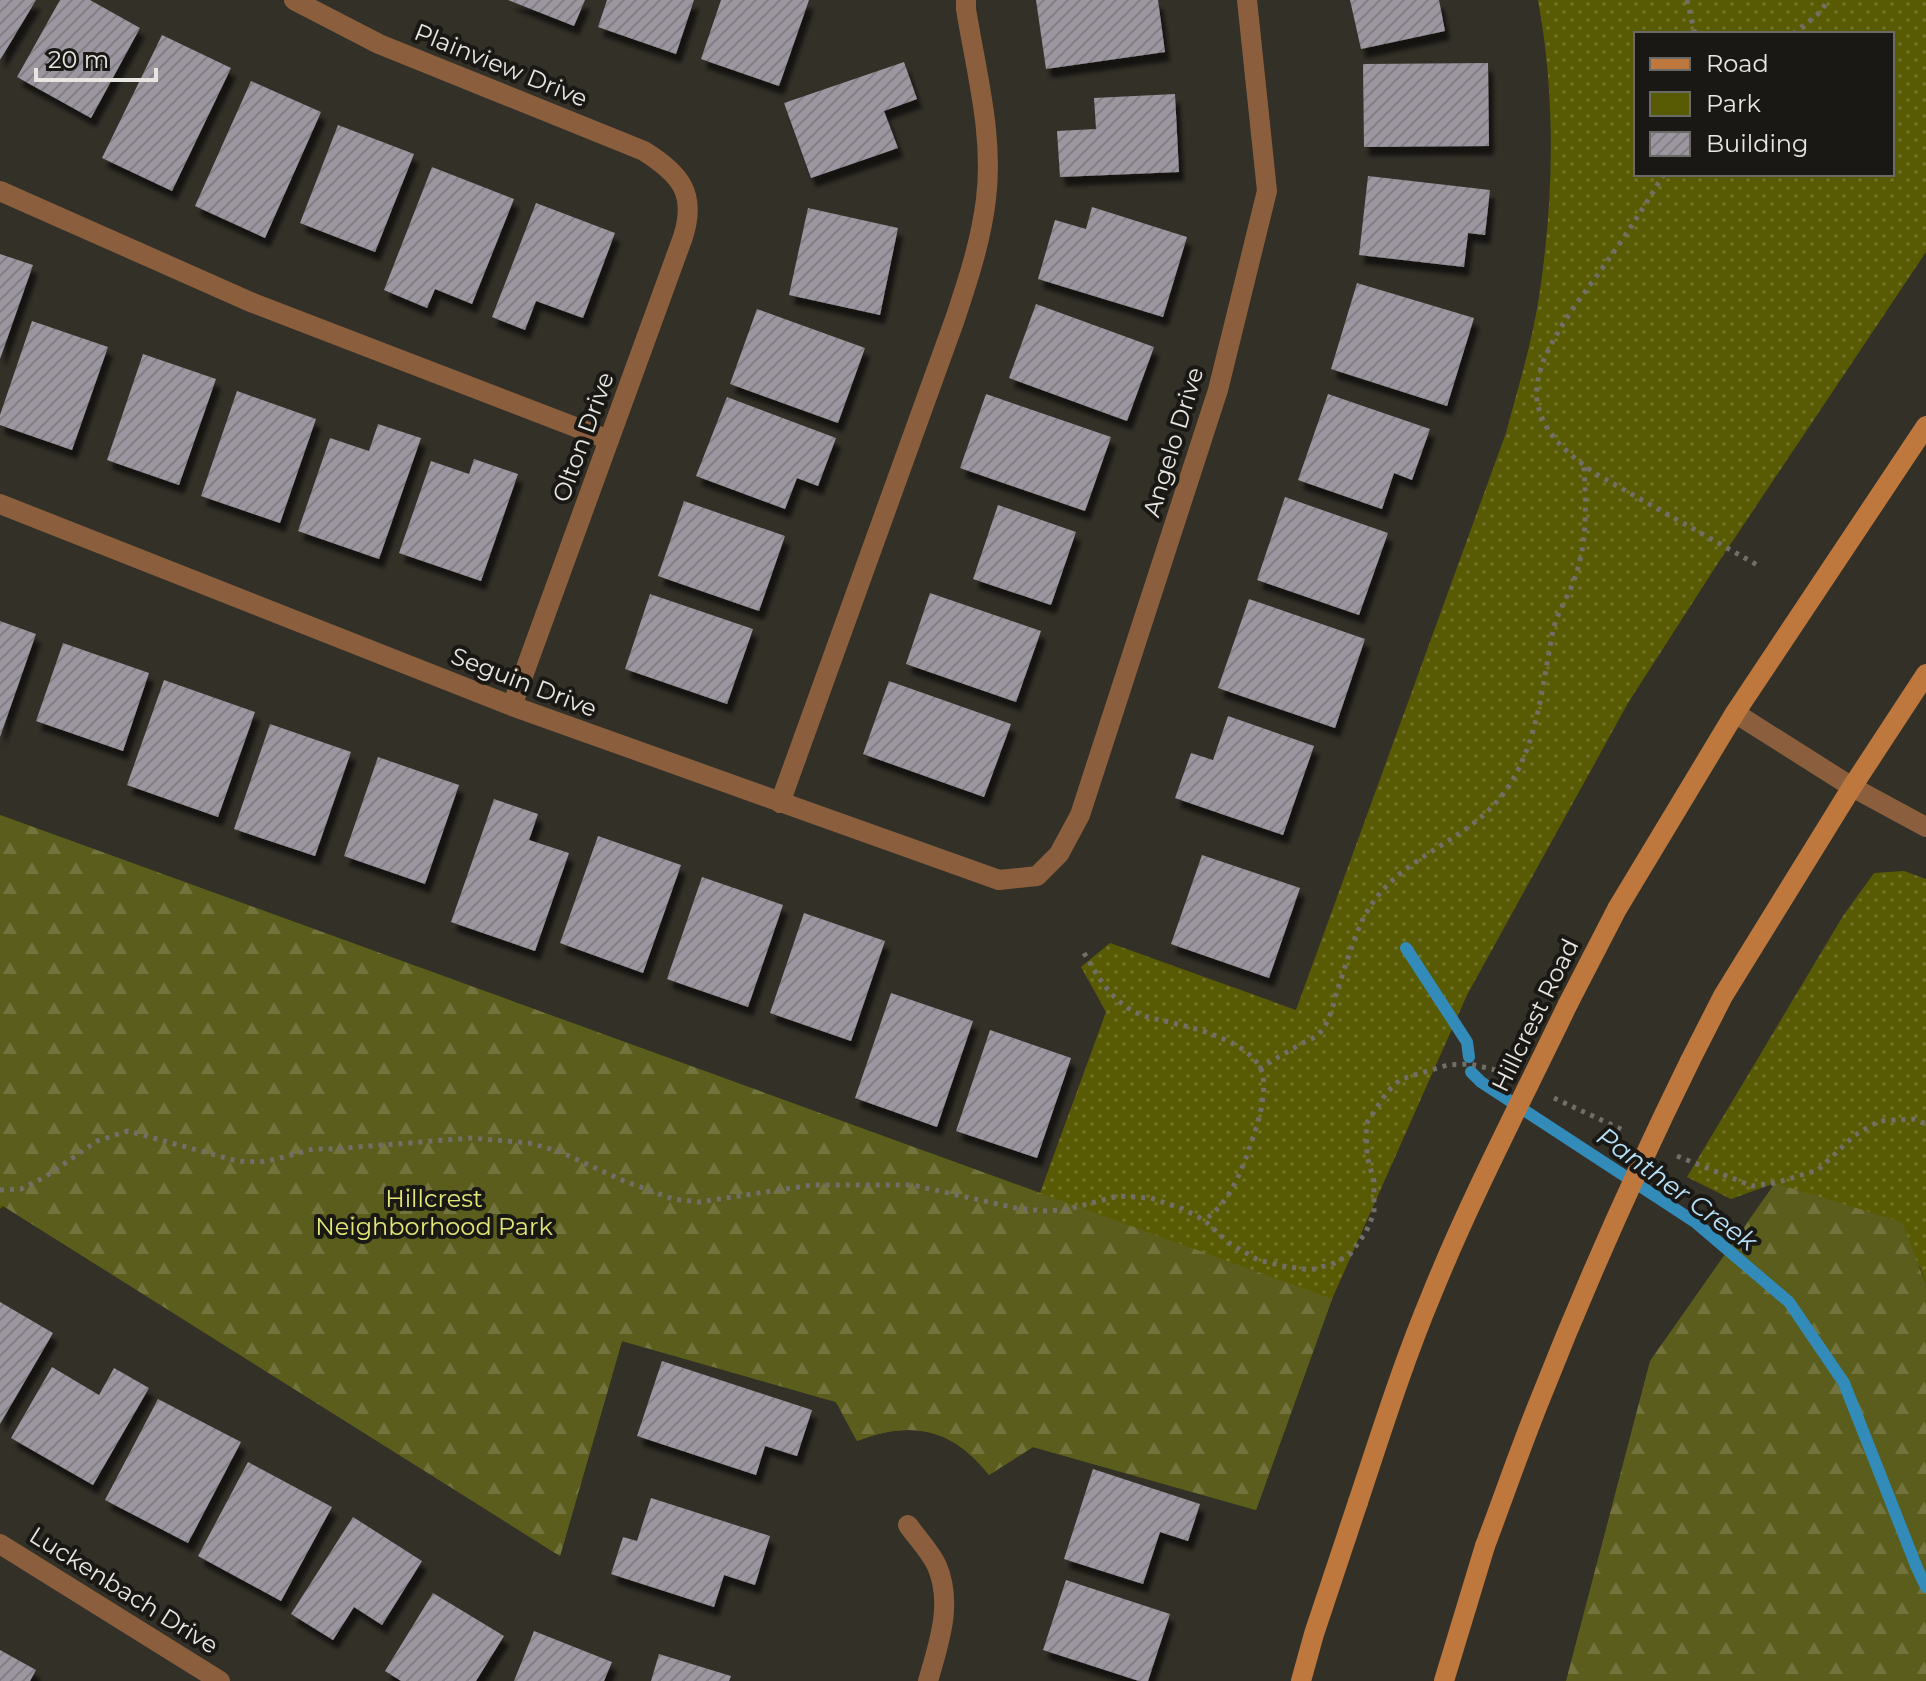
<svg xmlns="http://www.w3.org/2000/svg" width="1926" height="1681" font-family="Montserrat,sans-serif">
  <defs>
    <pattern id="green-dots" width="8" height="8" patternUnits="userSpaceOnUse" patternTransform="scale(2)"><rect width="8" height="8" fill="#595b04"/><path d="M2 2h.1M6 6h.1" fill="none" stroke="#717328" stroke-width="1.8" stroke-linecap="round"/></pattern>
    <pattern id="forest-firs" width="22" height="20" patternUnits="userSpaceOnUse" patternTransform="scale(2)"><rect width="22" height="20" fill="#5b5d1c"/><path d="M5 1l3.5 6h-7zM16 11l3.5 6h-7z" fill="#73743d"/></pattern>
    <pattern id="building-hatch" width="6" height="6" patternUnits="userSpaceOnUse" patternTransform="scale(2)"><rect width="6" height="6" fill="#9b969f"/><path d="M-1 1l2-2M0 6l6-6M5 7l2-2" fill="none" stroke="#827e84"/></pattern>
    <filter id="shadow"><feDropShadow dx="5" dy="9" stdDeviation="2" flood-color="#0009"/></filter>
  </defs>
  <rect width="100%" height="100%" fill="#333028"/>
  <!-- green -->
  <path fill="url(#green-dots)" fill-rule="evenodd" d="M1538,0H1926V252L1718,563L1628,703L1467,995L1332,1299L1256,1510L1033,1447L989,1475C952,1428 912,1420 857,1441L836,1402L622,1341L560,1556L3,1206L0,1209V815L1040,1193L1106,1012L1081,967L1110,943L1296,1010L1506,433C1518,388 1532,343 1539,297C1554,199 1556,98 1538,0ZM1636,34H1892V174H1636Z
    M1904,871L1926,879V1285L1920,1267L1775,1183L1731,1199L1687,1177L1843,916L1874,873Z"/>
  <!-- forest -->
  <path fill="url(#forest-firs)" d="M0,815L1332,1299L1256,1510L1033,1447L989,1475C952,1428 912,1420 857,1441L836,1402L622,1341L560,1556L0,1204Z
    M1775,1183L1902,1222L1926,1285V1681H1566L1650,1361Z"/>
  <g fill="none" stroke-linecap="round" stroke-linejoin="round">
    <!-- stream -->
    <path stroke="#328bb9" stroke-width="12" d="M1406,948L1467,1042L1469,1057
      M1471,1072L1481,1082L1695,1222L1789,1302L1844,1383L1917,1568L1926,1587"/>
  </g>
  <!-- building -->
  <path fill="url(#building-hatch)" filter="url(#shadow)" d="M0,0H36L0,60Z
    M60,0H90L140,28L91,118L17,77Z
    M508,0H585L574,26Z
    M607,0H694L676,54L598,27Z
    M721,0H809L779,86L701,59Z
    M1036,0H1158L1165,52L1046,69Z
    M1350,0H1439L1445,31L1361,49Z
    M162,35L231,68L172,191L102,158Z
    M904,62L917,99L884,111L898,148L811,178L784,103Z
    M1488,63L1489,146L1364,147L1363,64Z
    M251,81L321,112L265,238L195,206Z
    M1175,94L1179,172L1060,177L1057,131L1096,129L1094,98Z
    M338,125L414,154L375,252L300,223Z
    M432,167L514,199L472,304L435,289L427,308L384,290Z
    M1368,176L1490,190L1485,235L1468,233L1464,267L1359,255Z
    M536,203L615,233L583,318L536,301L525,330L492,317Z
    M1092,207L1187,237L1163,317L1038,279L1055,220L1086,229Z
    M808,208L898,228L880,315L789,295Z
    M0,254L33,265L0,359Z
    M1357,283L1474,318L1447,406L1331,369Z
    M1036,304L1154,347L1127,421L1009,378Z
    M757,309L865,348L838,423L730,384Z
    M32,321L108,347L72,450L0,425V415Z
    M143,354L216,379L179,485L107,460Z
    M237,391L316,419L280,523L201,496Z
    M986,394L1111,437L1085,511L960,468Z
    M1328,394L1430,429L1412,480L1394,473L1382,509L1298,480Z
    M727,397L836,438L818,486L797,478L785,509L696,476Z
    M378,424L421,438L379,559L298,531L330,438L369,451Z
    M474,459L518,474L481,581L399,553L431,461L469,474Z
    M1285,497L1388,533L1359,615L1257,580Z
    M684,501L785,536L759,611L658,576Z
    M998,505L1076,532L1051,605L973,579Z
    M930,593L1041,631L1016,702L906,664Z
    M650,594L753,629L727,704L625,669Z
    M1249,599L1365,639L1335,728L1218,688Z
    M0,621L36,634L0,737Z
    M63,643L149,673L123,751L36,721Z
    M164,680L255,712L218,817L127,785Z
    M889,681L1011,724L984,797L863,754Z
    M1228,716L1314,746L1283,835L1175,798L1191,753L1213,760Z
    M270,724L351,752L315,856L234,829Z
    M378,757L459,785L425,884L344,856Z
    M494,799L538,814L529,840L569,853L535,951L451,922Z
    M598,836L681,865L643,973L560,943Z
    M1202,855L1300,888L1269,978L1171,944Z
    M702,877L783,905L748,1007L667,979Z
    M804,913L885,941L851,1041L770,1013Z
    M891,993L973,1021L937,1127L855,1098Z
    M990,1030L1071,1058L1037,1158L956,1131Z
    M0,1302L53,1333L0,1424Z
    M662,1361L812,1410L797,1456L765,1446L756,1475L637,1436Z
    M52,1367L99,1395L114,1368L149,1388L93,1485L11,1438Z
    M158,1399L241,1442L188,1543L105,1500Z
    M248,1462L332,1507L281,1601L198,1556Z
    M1093,1469L1200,1504L1188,1541L1160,1532L1143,1584L1064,1559Z
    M651,1498L770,1536L755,1585L724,1575L714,1607L611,1574L623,1537L637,1541Z
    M353,1517L422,1561L382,1625L354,1607L333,1640L291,1614Z
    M1066,1580L1170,1614L1148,1681H1139L1043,1650Z
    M433,1593L504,1636L476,1681H401L385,1671Z
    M534,1631L612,1662L604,1681H514Z
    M0,1650L36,1670L30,1681H0Z
    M659,1654L731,1676L729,1681H651Z"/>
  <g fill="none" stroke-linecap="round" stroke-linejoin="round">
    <!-- path -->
    <path stroke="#726f68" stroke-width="5" stroke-dasharray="4 6" stroke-linecap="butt" d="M1687,0L1695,34
      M1793,34L1817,15L1829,0
      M1664,174C1647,202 1630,229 1611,256C1587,291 1531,355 1537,400C1542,434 1569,455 1596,474L1759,566
      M1084,953C1096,973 1106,992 1125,1006C1141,1018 1159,1019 1177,1024C1203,1030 1258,1046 1263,1076C1266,1097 1258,1124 1251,1143C1242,1171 1229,1204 1204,1220
      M1259,1069C1273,1060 1287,1052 1301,1044C1306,1041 1313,1039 1317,1035C1329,1026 1333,1005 1337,991C1347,963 1356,925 1374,901C1404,859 1457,843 1492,807C1537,761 1541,690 1553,631C1557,613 1568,597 1574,580C1588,543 1586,504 1584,466
      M1554,1098L1625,1131
      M1677,1156L1752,1186L1775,1183L1818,1170L1855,1135L1879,1121L1914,1119L1926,1124
      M0,1190L21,1189L45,1177L97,1141L128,1131L237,1161L260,1162L277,1159L313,1149H332L471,1138L529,1143L558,1151L624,1181L673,1199L699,1202L812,1185H912L1016,1208L1043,1211L1065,1210L1118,1196L1151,1198L1183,1209L1204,1220L1229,1243L1258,1260L1283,1266L1311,1270L1335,1263L1350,1254L1366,1232L1374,1213V1181L1367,1156L1366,1124L1387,1092L1401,1079L1448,1065L1470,1064L1492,1069L1502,1073"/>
    <!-- lane -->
    <path stroke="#8b5f3d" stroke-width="20" d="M0,191L253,303L609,440
      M780,803L955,319C968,280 981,241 986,199C994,136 976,71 966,9V0"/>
    <!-- street -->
    <path stroke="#8b5f3d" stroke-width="20" d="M294,0L379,44L644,151C680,174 697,193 683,237L512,706
      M0,504L512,706L999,880L1037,876L1059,854L1080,815L1218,390L1267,191L1247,0
      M1735,713L1852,787L1926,827
      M908,1525C917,1538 930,1551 937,1566C953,1604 939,1643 928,1681
      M0,1544L220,1681"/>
    <!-- secondary -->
    <path stroke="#be783e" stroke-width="20" d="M1568,1004L1617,909L1735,713L1926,426
      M1690,1061L1723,996L1852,787L1926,674
      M1301,1681L1314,1634L1358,1502
      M1444,1681L1485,1546"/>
    <!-- secondary-bridge -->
    <path stroke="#be783e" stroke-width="20" d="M1358,1502C1381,1433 1403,1363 1431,1296C1471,1197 1522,1100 1568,1004
      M1485,1546C1504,1496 1521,1446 1541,1397C1586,1283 1636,1171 1690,1061"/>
  </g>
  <g text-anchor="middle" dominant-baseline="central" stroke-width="8" stroke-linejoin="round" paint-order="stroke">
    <!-- street labels -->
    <g font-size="24" fill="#e8e6e1" stroke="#191814">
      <text transform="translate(501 65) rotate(22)">Plainview Drive</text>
      <text transform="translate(583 437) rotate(-70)">Olton Drive</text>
      <text transform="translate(1173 442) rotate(-73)">Angelo Drive</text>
      <text transform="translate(524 682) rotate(21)">Seguin Drive</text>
      <text transform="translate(1535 1015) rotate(-64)">Hillcrest Road</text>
      <text transform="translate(124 1590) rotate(32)">Luckenbach Drive</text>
    </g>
    <!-- park labels -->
    <g font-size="24" fill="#e2e775" stroke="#191814">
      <text x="434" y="1198">Hillcrest<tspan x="434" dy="28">Neighborhood Park</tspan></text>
    </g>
    <!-- water labels -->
    <g font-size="26" font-style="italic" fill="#b7e0f9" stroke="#191814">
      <text transform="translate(1677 1189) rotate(36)">Panther Creek</text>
    </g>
  </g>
  <!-- legend -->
  <rect x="1634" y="32" width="260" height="144" fill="#191814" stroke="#6c6a66" stroke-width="2"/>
  <rect x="1650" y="58" width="40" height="12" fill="#be783e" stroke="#6c6a66" stroke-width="2"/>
  <text x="1706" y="72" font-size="24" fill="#e8e6e1">Road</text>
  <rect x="1650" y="92" width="40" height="24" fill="#595b04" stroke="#6c6a66" stroke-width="2"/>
  <text x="1706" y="112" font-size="24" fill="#e8e6e1">Park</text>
  <rect x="1650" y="132" width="40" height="24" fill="url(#building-hatch)" stroke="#6c6a66" stroke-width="2"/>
  <text x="1706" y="152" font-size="24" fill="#e8e6e1">Building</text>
  <!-- scale -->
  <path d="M36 68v12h120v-12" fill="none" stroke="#e8e6e1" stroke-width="4"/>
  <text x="48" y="68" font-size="24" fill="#e8e6e1" stroke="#191814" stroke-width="6" paint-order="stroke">20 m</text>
</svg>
